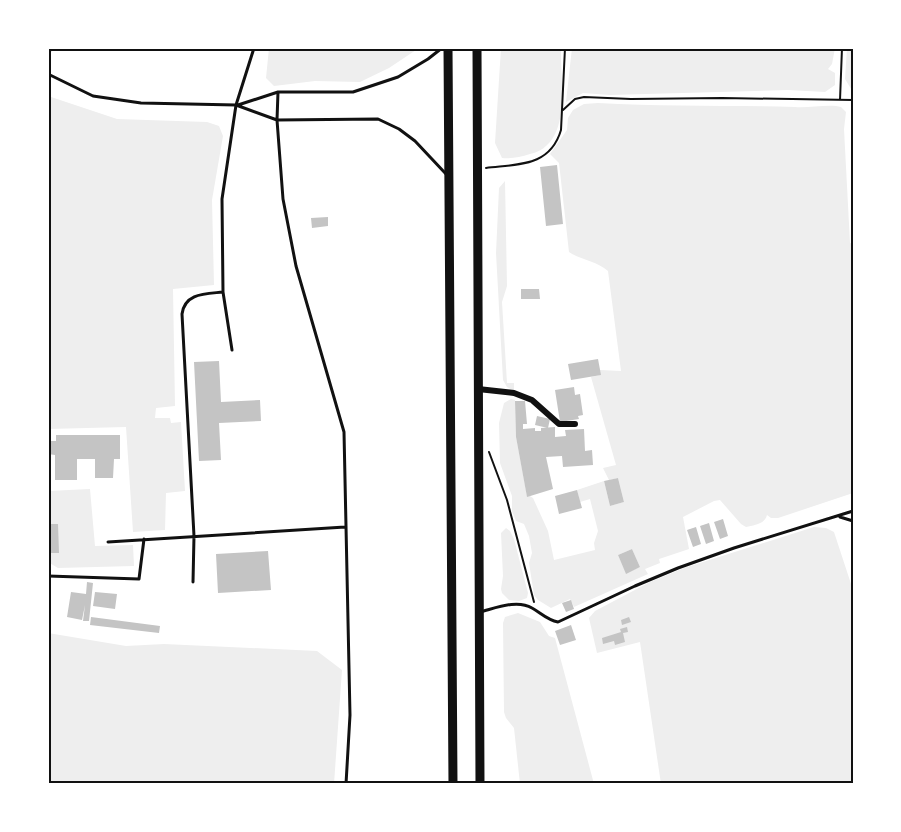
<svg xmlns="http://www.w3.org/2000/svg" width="901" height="832" font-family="Raleway,sans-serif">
  <rect width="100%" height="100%" fill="#fff"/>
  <!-- green -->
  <path fill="#eee" fill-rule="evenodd" d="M269,48H419L389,68L360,82L315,81L274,86L266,78Z
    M501,48H561C560,82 573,144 530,154C520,157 512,159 502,158L495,143Z
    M572,48H835L832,64L828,69L835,73V85L825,92L788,90L610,95L583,93L566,102Z
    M847,48H853V92L845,79Z
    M48,96L117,119L207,122L219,126L223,136L212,200L214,285L173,289L175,406L156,408L155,418H170L171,423L181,422L185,491L166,493L165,530L133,532L126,427L48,429Z
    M598,103C663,107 729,105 795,107C808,108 822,105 836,106L841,107L846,112L844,129L850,243L853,244V493L778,518H771L767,515C765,524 754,525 746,527L741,524L720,500L714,501L683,517L689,549L659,559L660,563L645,569L648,574L574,607L570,599L551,608L538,600L534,595L529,563L532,553L529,536L524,524L516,521L512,511V496L500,463L499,423L504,403L511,399L515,400L516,437L527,496H530L533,498L548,531L554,560L595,550L594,543L598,531L590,499L580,502L577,490L604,481L610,506L624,502L618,478L609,480L603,468L616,465L591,377L600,375V370L621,371L608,271C597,261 581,260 569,252L559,163L550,154L567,130L568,118L573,110L584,104ZM632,549L640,567L626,573L618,555Z
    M505,181L507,286L502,302L507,383H514V391L507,387L503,380L496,253L499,188Z
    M90,489L95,546L133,545L134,566L58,568L48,562V491Z
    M814,527L826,528L834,532L853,590V784H661L640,642L597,653L589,618L595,611L650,582L684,568Z
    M506,528L510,531L514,539L528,593L527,598L519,601L509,600L502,593L501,589L503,576L501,533Z
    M518,613L540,622L549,636L555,638L594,784H520L514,728L506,718L504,712L503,623L505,617Z
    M48,633L126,646L164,644L317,651L342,670L334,784H48Z"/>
  <!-- building -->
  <path fill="#c4c4c4" d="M557,165L563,224L546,226L540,167Z
    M328,217V226L312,228L311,218Z
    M521,289H539L540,299H521Z
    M598,359L601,375L571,380L568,364Z
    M219,361L221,402L260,400L261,421L219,423L221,460L199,461L194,362Z
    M574,387L575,395L580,394L583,415L578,416L579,419L560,422L555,390Z
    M515,401H525L527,424H523V429L535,428V431H541V428L555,427V437L566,436L565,430L584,429L585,451L592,450L593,465L563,467L562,456L546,457L553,489L527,497L516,437Z
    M537,416L550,419L548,428L535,425Z
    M56,435H120V459H114L113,478H95V459H77V480H55V455L48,454V441H56Z
    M618,478L624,502L610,506L604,481Z
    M577,490L582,508L559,514L555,496Z
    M723,519L728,536L720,539L714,522Z
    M709,523L714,541L706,544L700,526Z
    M48,524H58L59,553H48Z
    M696,527L701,544L693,547L687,530Z
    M632,549L640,567L626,574L618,555Z
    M268,551L271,590L218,593L216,554Z
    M87,582L93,583L89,621H83L85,605L82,620L67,617L71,592L86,594Z
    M95,592L117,594L115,609L93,606Z
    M571,600L574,609L566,612L562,603Z
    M91,617L160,626L159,633L90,625Z
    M629,617L631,622L622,625L621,620Z
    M571,625L576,640L560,645L555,631Z
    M627,627L628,632L623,633L625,642L615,645L614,641L603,644L602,638L621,632L620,629Z"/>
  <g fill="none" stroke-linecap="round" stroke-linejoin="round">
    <!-- path -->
    <path stroke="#111" stroke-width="2" d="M840,100L842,48
      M563,110L575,99L584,97L631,99L722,98L853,100
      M486,168C518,164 550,167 561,130L565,48
      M489,452L507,500L534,602"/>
    <!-- service -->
    <path stroke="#111" stroke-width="3" d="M48,55L51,48
      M48,74L93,96L141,103L236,105L277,120L378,119L399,129L415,141L446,174
      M278,92L277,120L283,199L296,266L344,432L350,715L346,784
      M238,105L278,92H353L398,77L428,59L442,48
      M232,350L223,292L222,199L236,105L254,48
      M840,517L853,521
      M108,542L345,527
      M48,576L139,579L144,539
      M193,582L194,536L182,314C185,293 205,294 223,292
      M480,612C496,608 517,599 532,608C541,613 547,620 558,622L635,586L678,568L734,548L853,511"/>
    <!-- minor -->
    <path stroke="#111" stroke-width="6" d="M478,389L514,393L532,400L559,424H575"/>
    <!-- trunk -->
    <path stroke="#111" stroke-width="9" d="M448,48L453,784
      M477,48L480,784"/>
  </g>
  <!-- border -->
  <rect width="901" height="832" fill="none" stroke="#ffffff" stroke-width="99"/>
  <rect x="50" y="50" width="802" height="732" fill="none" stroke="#111" stroke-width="2"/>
</svg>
